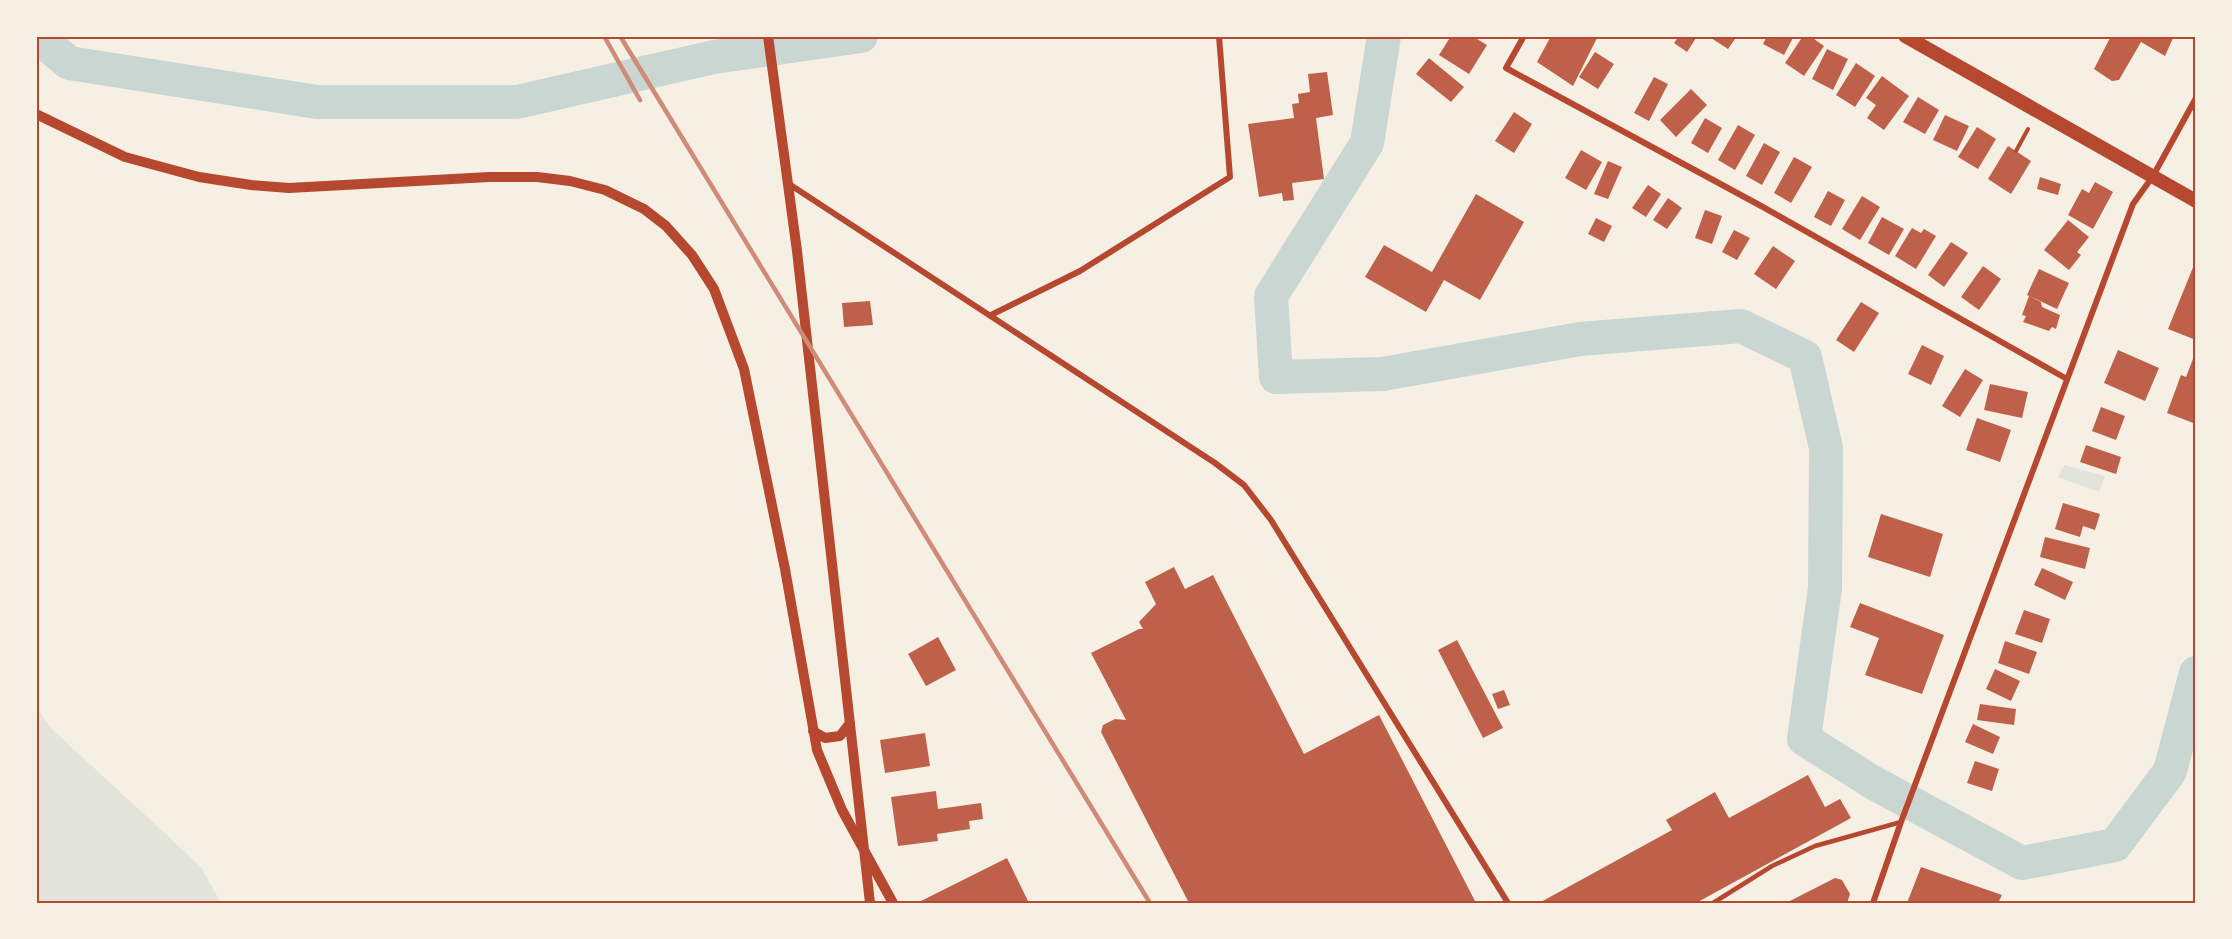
<svg xmlns="http://www.w3.org/2000/svg" width="2232" height="939" font-family="Mulish,sans-serif">
  <rect width="100%" height="100%" fill="#f6efe4"/>
  <!-- green -->
  <path fill="#e2e4dc" d="M2064,465L2105,476L2099,492L2058,477Z
    M36,707L51,728L201,867L221,903H36Z"/>
  <g fill="none" stroke-linecap="round" stroke-linejoin="round">
    <!-- river -->
    <path stroke="#c9d6d2" stroke-width="34" d="M37,36L69,63L317,102H517L714,57L861,36
      M1384,36L1367,143L1271,296L1276,377L1383,374L1580,339L1741,326L1805,357L1826,448L1825,588L1804,739L1872,782L2022,863L2115,845L2170,771L2196,673"/>
  </g>
  <!-- building -->
  <path fill="#bf614a" d="M1451,36H1472L1487,45L1469,74L1439,55Z
    M1551,36H1598L1573,86L1537,62Z
    M1679,36H1692L1696,38L1687,52L1674,43Z
    M1713,36H1737L1728,49L1711,38Z
    M1767,36H1794L1784,55L1763,44Z
    M1803,36H1810L1824,46L1804,76L1785,63Z
    M2111,36H2169L2173,38L2165,56L2141,42L2119,80L2112,81L2094,69Z
    M1827,49L1848,59L1833,90L1812,79Z
    M1595,52L1614,64L1598,89L1579,77Z
    M1429,58L1464,87L1451,102L1416,74Z
    M1856,63L1875,76L1855,107L1836,95Z
    M1327,72L1333,115L1316,118L1324,179L1292,183L1294,200L1283,201L1282,193L1259,197L1248,124L1294,118L1292,104L1299,103L1298,94L1310,92L1308,74Z
    M1882,76L1909,96L1884,130L1867,118L1876,105L1866,98Z
    M1654,77L1668,84L1649,121L1634,113Z
    M1691,89L1707,105L1676,137L1660,120Z
    M1918,97L1939,110L1925,134L1903,122Z
    M1514,112L1532,124L1514,153L1495,141Z
    M1945,115L1969,126L1957,151L1933,140Z
    M1705,118L1722,128L1708,153L1691,143Z
    M1738,125L1755,135L1735,170L1718,160Z
    M1977,127L1996,139L1978,169L1958,157Z
    M1764,143L1780,152L1762,185L1746,176Z
    M2008,146L2031,161L2011,194L1988,179Z
    M1581,150L1602,162L1586,190L1565,178Z
    M1794,157L1812,167L1791,203L1774,193Z
    M1608,161L1622,167L1608,199L1594,194Z
    M2040,177L2061,184L2058,195L2037,189Z
    M2095,182L2113,192L2093,229L2068,215L2082,189L2089,193Z
    M1648,185L1661,194L1646,217L1632,208Z
    M1828,191L1845,200L1831,226L1814,217Z
    M1476,194L1524,222L1480,300L1444,280L1426,312L1365,277L1384,245L1432,272Z
    M1862,196L1880,207L1860,240L1842,229Z
    M1668,198L1682,208L1667,229L1653,220Z
    M1705,210L1722,216L1712,244L1695,238Z
    M1882,217L1904,229L1889,255L1868,243Z
    M1596,218L1612,226L1604,242L1588,234Z
    M2068,220L2089,237L2077,252L2081,255L2069,270L2044,250Z
    M1912,228L1921,233L1924,229L1936,236L1916,269L1895,256Z
    M1734,230L1750,238L1737,260L1722,252Z
    M1951,242L1968,253L1944,287L1928,275Z
    M1773,246L1795,261L1776,289L1754,274Z
    M2196,260V340L2168,329Z
    M1983,266L2001,279L1979,310L1961,297Z
    M2039,269L2069,283L2057,309L2027,295Z
    M2029,296L2041,302L2042,307L2060,315L2056,329L2052,327L2049,331L2023,322L2026,316L2022,315Z
    M870,301L873,325L844,327L842,303Z
    M1861,302L1879,313L1854,352L1836,340Z
    M1922,345L1944,356L1931,385L1908,374Z
    M2118,350L2159,368L2145,401L2104,383Z
    M2196,351V424L2167,413L2181,375L2186,377Z
    M1965,369L1983,380L1960,417L1942,406Z
    M1990,384L2028,392L2022,418L1984,410Z
    M2101,407L2125,416L2116,440L2092,431Z
    M1977,418L2011,430L2000,462L1966,450Z
    M2086,445L2121,457L2116,474L2080,462Z
    M2063,503L2100,514L2095,530L2083,526L2080,537L2055,529Z
    M1881,514L1943,534L1930,577L1868,557Z
    M2045,537L2090,548L2085,569L2040,557Z
    M1174,567L1185,589L1213,575L1304,754L1379,715L1476,903H1189L1101,732L1103,725L1115,719L1126,720L1091,653L1139,629H1143L1139,622L1156,604L1145,582Z
    M2042,568L2073,582L2065,600L2034,585Z
    M1860,603L1944,635L1922,694L1865,675L1879,638L1850,627Z
    M2024,610L2050,619L2042,643L2015,634Z
    M938,637L956,670L926,686L908,654Z
    M1457,640L1503,728L1483,738L1438,650Z
    M2005,641L2037,652L2029,674L1998,663Z
    M1995,669L2020,681L2011,701L1986,689Z
    M1504,690L1510,705L1498,709L1492,694Z
    M1980,704L2016,709L2014,725L1977,720Z
    M1973,724L2000,737L1993,754L1965,742Z
    M925,733L930,766L885,773L880,740Z
    M1975,761L1999,769L1992,791L1967,783Z
    M1808,775L1825,807L1840,799L1851,818L1696,903H1539L1672,830L1666,820L1715,792L1729,818Z
    M936,791L938,809L981,803L983,819L969,821L970,829L937,834L938,841L898,846L891,797Z
    M1007,858L1029,903H917Z
    M1921,867L2002,895L1998,903H1907Z
    M1835,878L1842,880L1850,894L1847,903H1786Z"/>
  <g fill="none" stroke-linecap="round" stroke-linejoin="round">
    <!-- path -->
    <path stroke="#b5482f" stroke-width="4" d="M2016,151L2028,129"/>
    <!-- service -->
    <path stroke="#b5482f" stroke-width="4.5" d="M1713,903L1772,866L1815,846L1901,822"/>
    <!-- minor -->
    <path stroke="#b5482f" stroke-width="6" d="M1524,36L1506,68L1763,207L2067,379
      M789,184L1215,463L1244,485L1271,520L1508,903
      M991,315L1080,271L1230,177L1219,36
      M1873,903L1901,822L2133,204L2153,176L2196,98"/>
    <!-- tertiary -->
    <path stroke="#b5482f" stroke-width="10" d="M768,36L797,251L870,903
      M36,114L125,157L199,177L251,185L289,188L489,177H537L570,181L605,190L644,209L666,226L692,255L714,289L744,369L785,569L817,750L842,810L893,903
      M813,731L825,738L840,736L850,723"/>
    <!-- primary -->
    <path stroke="#b5482f" stroke-width="14" d="M1905,36L2196,201"/>
    <!-- rail -->
    <path stroke="#cf8b77" stroke-width="4.5" d="M604,36L640,100
      M620,36L1150,903"/>
  </g>
  <!-- border -->
  <rect width="2232" height="939" fill="none" stroke="#f6efe4" stroke-width="75"/>
  <rect x="38" y="38" width="2156" height="864" fill="none" stroke="#b5482f" stroke-width="2"/>
</svg>
